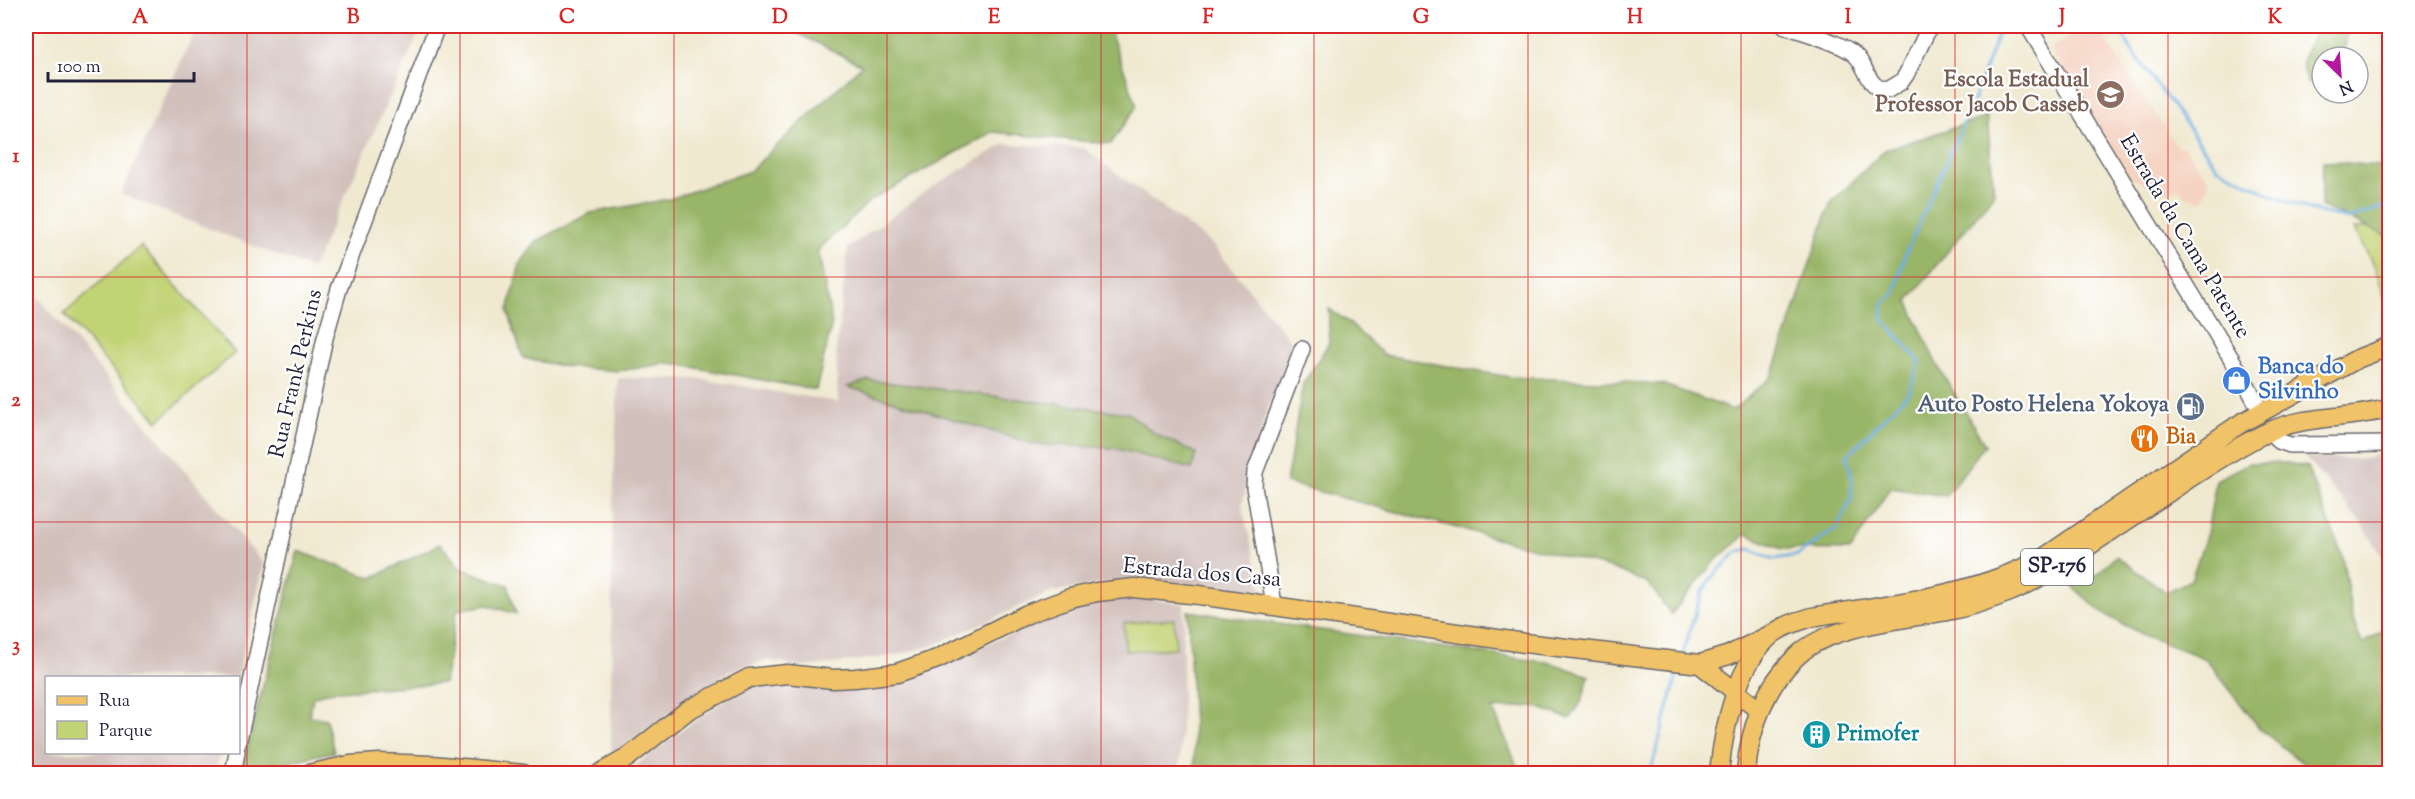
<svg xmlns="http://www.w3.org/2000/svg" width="2415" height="799" font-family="'Sorts Mill Goudy',serif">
  <rect width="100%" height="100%" fill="#fff"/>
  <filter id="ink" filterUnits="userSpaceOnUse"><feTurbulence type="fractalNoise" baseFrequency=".0167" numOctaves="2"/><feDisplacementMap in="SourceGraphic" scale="12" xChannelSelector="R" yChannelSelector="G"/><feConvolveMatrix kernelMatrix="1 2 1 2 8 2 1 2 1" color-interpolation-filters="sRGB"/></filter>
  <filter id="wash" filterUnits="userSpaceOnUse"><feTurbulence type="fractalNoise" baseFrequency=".008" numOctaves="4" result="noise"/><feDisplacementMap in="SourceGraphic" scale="24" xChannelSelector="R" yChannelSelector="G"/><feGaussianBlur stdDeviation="1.35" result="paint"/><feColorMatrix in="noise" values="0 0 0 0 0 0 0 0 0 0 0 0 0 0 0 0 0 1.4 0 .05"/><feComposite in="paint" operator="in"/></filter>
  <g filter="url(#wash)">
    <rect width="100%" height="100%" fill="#f0e9d0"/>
    <!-- built -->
    <path fill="#f5d3c1" d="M2088,26H2096L2177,147L2184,146L2209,181L2202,201L2185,196L2177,188L2168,192L2130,178L2050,49Z"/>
    <!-- industrial -->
    <path fill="#d1c0bc" d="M197,26H422L312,269L121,194Z
      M1004,144L1083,148L1212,244L1293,344L1265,416L1242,504L1262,591L1128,579L1052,592L932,646L893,656L806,667L767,660L727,672L611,755L612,532L618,378L699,379L838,402L836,351L848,248L929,189Z
      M26,297L39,298L264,564L237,677L46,678V752L220,753L215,773H26Z
      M2389,452H2390L2389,566L2359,520L2304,456L2327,459L2367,458Z
      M1124,596L1184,604L1180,773L625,774L680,731L751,682H898L1054,615L1074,604Z"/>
    <!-- green -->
    <path fill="#c2d376" stroke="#727a58" stroke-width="1.5" d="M2378,225L2389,233V311L2375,268L2354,229Z
      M141,246L235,353L158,421L64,314Z
      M1174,619L1176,648L1125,651L1124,623Z"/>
    <!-- forest -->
    <path fill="#99b567" stroke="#5e6c51" stroke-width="1.5" d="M783,26H974L976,29L992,31L1002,26H1121L1111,34L1137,106L1111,144L993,132L871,200L818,250L832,324L816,390L670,363L619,371L567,367L523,358L508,311L520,264L537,241L590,213L670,199L750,171L862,65Z
      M2319,26H2349L2344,51L2328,52L2326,57H2322V77L2308,84C2295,61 2308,47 2319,26Z
      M1987,117L1994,194L1908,301L1936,363L1985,445L1946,496L1890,488L1851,550L1782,549L1746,534L1717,559L1671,614L1649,584L1614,569L1286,483L1303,384L1329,343V309L1347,321L1384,355L1510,377L1662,384L1733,410L1772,376L1830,204L1885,150Z
      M2323,161L2389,167V237L2321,206Z
      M868,380L1128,413L1157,435L1196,453L1192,469L1114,448L1034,444L848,387Z
      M2249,463H2287L2307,467L2342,554L2352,617L2362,644L2389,627V773H2315L2260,729L2206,659L2141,634L2104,614L2073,587L2097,574L2116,556L2166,592L2191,580L2207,533L2216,480Z
      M440,544L462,569L508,585L516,614L487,605L457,610L444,683L327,692L313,697L309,716L326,719L334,752C320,755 305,757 291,762C275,767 259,780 241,771L298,551L372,578Z
      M1188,611L1552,663L1589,676L1582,701L1570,719L1534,706L1493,709L1520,773H1195Z"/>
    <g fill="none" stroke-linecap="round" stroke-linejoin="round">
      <!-- stream -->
      <path stroke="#6eafe2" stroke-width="3" d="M2119,26L2128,45L2217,167L2273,196L2311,210L2349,219L2384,207L2390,213
        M1682,656L1702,592L1711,578L1737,552L1750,549L1774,559L1798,555L1837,528L1851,499L1852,480L1847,456L1909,392L1920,362L1883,319L1882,305L1895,293L1905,255L1972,104L2001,26
        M1650,774L1679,668"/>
    </g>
  </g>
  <g filter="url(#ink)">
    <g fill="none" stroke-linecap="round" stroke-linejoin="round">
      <defs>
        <path id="minor" d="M1785,26C1803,32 1843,43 1855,55C1868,67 1867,89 1888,90L1901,82L1906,75L1930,26
          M2028,26L2242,376L2261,412
          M2271,431L2278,441L2290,445L2390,444
          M1274,604L1254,487L1255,472L1302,349
          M238,744L325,338L339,289L437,26
          M233,774L237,752"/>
        <path id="major" d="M1700,664L1760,711
          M308,774L350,765L379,763L432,765L524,774
          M599,774L627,758L688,710L749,678L787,674L833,679L855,678L897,673L937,659L1027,614L1070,598L1097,592L1134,588L1199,595L1525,643L1700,664L1729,655L1772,634
          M1719,774C1723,730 1737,661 1774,633C1785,625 1799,621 1812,617C1890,604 1975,596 2045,557L2238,425L2357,359L2390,346
          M1746,774C1749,727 1767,680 1804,650C1839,623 1913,619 1956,609C1976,605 1994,598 2012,591C2040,579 2065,562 2090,545C2123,523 2156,501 2188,479C2215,462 2241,444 2270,431C2309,414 2350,420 2390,408"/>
      </defs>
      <!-- minor casing -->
      <use href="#minor" stroke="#6a686f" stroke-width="18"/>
      <!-- major casing -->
      <use href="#major" stroke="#6a686f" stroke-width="21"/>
      <!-- minor -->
      <use href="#minor" stroke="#fff" stroke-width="15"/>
      <!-- major -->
      <use href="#major" stroke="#f1c369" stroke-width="18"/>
    </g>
  </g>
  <!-- grid -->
  <path fill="none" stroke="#d62828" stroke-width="1.5" stroke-opacity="0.55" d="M247,26V774M460,26V774M674,26V774M887,26V774M1101,26V774M1314,26V774M1528,26V774M1741,26V774M1955,26V774M2168,26V774M26,277H2390M26,522H2390"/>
  <!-- icons -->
  <defs>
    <symbol id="school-disc" viewBox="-11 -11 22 22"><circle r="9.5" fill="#8d6e63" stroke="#fff"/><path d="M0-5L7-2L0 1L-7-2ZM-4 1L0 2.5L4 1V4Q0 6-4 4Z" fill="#fff"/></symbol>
    <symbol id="shop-disc" viewBox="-11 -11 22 22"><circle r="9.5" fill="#3f7fe0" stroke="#fff"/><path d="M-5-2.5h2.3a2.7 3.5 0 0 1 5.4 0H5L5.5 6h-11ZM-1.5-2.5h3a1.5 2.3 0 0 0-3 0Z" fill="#fff"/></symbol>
    <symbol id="fuel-disc" viewBox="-11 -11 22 22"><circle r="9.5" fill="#5c6f8a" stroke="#fff"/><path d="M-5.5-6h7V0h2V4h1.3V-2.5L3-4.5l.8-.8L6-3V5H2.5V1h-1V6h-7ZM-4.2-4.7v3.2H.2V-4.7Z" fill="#fff"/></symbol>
    <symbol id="restaurant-disc" viewBox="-11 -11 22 22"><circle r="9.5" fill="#e8710a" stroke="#fff"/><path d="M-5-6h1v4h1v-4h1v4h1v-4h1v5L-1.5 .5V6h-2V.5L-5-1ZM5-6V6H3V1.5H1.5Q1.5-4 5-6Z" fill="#fff"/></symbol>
    <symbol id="building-disc" viewBox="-11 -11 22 22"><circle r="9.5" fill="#0f9aa8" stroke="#fff"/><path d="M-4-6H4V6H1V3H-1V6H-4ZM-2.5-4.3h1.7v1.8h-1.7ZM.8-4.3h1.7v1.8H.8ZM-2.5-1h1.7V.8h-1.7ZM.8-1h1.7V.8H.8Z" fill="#fff"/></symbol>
  </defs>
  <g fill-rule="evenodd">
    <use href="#school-disc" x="2094" y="78" width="33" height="33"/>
    <use href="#shop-disc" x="2220" y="364" width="33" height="33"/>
    <use href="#fuel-disc" x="2174" y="390" width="33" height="33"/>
    <use href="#restaurant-disc" x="2128" y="422" width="33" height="33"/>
    <use href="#building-disc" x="1800" y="718" width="33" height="33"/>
  </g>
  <g text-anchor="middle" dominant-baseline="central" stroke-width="4.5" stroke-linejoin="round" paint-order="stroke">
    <!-- shield labels -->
    <rect fill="#fff" stroke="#646476" stroke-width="1.5" x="2021" y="549" width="72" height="36" rx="4.5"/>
    <g font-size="21" font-weight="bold" fill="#22223b">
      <text x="2057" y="567">SP-176</text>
    </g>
    <!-- education labels -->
    <g font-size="22" font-weight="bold" fill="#785e54" stroke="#fff" text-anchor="end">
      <text x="2089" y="81">Escola Estadual<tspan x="2089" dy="25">Professor Jacob Casseb</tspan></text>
    </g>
    <!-- street labels -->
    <g font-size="22" fill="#22223b" stroke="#fff">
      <text transform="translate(2184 237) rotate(59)">Estrada da Cama Patente</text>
      <text transform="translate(297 374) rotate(-77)">Rua Frank Perkins</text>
      <text transform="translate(1202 574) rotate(5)">Estrada dos Casa</text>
    </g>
    <!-- shop labels -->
    <g font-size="22" font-weight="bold" fill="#366cbe" stroke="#fff" text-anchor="start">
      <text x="2258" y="368">Banca do<tspan x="2258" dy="25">Silvinho</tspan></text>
    </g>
    <!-- service labels -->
    <g font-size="22" font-weight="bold" fill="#4e5e75" stroke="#fff" text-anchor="end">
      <text x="2169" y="406">Auto Posto Helena Yokoya</text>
    </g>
    <!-- food labels -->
    <g font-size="22" font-weight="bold" fill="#c56008" stroke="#fff" text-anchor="start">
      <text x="2166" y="438">Bia</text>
    </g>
    <!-- culture labels -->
    <g font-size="22" font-weight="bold" fill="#0d838f" stroke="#fff" text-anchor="start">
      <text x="1837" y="735">Primofer</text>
    </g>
  </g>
  <!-- margin -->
  <rect width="2415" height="799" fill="none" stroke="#fff" stroke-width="66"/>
  <!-- legend -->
  <rect x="45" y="676" width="195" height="78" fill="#ffffff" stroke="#a7a7b1" stroke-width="1.5"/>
  <rect x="57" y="696" width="30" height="9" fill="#f1c369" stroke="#a7a7b1" stroke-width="1.5"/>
  <text x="99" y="706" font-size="18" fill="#22223b">Rua</text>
  <rect x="57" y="721" width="30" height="18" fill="#c2d376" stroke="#a7a7b1" stroke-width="1.5"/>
  <text x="99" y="736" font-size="18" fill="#22223b">Parque</text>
  <!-- north arrow -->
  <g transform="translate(2340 75) rotate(155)"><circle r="28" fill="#ffffff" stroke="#a7a7b1" stroke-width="1.5"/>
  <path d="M0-4.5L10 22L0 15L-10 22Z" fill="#b5179e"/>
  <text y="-9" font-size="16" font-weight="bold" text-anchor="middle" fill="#22223b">N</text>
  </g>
  <!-- scale -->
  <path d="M48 72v9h146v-9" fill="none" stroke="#22223b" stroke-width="3"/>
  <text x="57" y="72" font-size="18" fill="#22223b" stroke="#ffffff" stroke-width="4.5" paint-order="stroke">100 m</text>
  <rect x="33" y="33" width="2349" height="733" fill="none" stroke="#d62828" stroke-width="2"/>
  <g font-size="20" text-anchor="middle" font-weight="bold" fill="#d62828">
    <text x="140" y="23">A</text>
    <text x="353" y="23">B</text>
    <text x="567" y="23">C</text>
    <text x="780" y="23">D</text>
    <text x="994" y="23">E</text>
    <text x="1208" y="23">F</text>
    <text x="1421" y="23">G</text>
    <text x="1635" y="23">H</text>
    <text x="1848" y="23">I</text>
    <text x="2062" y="23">J</text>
    <text x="2275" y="23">K</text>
    <text x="16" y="162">1</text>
    <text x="16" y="406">2</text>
    <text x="16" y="651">3</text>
  </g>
</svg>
